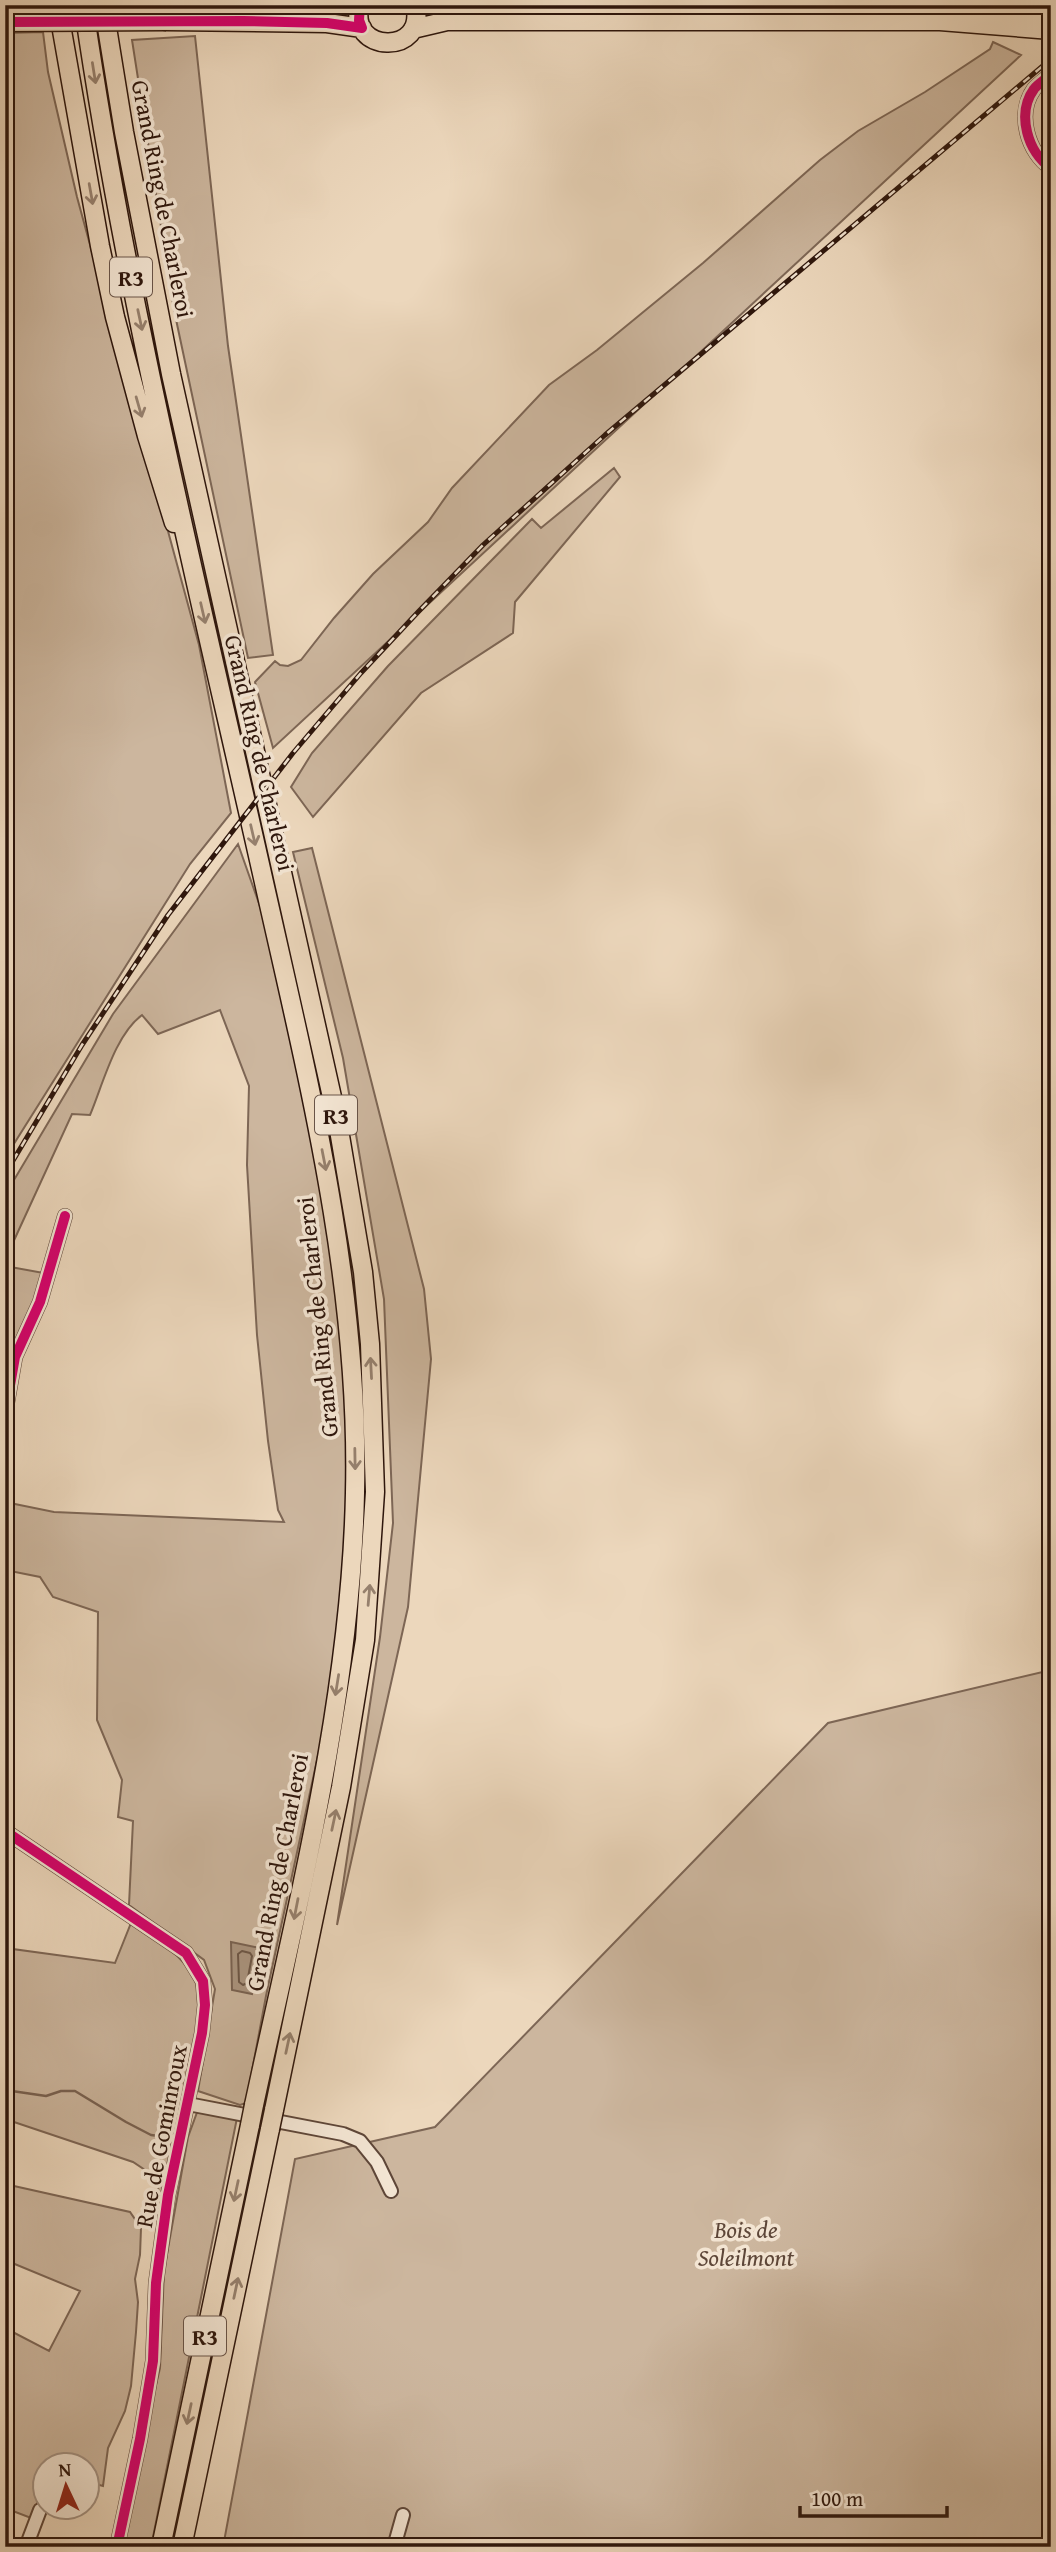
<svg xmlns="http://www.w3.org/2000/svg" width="1056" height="2552" font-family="'Gentium Book Plus',serif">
  <rect width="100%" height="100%" fill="#ecd7bc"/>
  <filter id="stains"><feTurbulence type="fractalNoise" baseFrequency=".00286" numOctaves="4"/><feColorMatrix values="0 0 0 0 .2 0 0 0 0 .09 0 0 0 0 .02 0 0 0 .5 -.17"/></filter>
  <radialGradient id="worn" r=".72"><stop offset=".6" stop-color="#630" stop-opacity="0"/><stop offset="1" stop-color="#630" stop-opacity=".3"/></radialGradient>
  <!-- green -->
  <path fill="#ccb69e" stroke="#7d6655" stroke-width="2" d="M43,32L48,72L77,197L199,645L231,813L190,864L5,1158V33Z
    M195,36L228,346L273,655L248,658L174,310L132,40Z
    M993,42L1021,55L273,748L255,682L275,661L280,665L288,666L301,660L334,618L373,574L428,522L452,488L549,385L597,350L703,263L820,160L858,131L925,92L990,49Z
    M614,468L620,477L515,602L513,633L421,693L313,817L291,787L312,753L388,666L532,519L541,528Z
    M238,844L262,912L342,1273L350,1474L333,1686L266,1996L246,2103L240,2105L198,2091L215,1989L204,1960L129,1905L133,1821L118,1817L122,1780L97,1720L98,1612L53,1597L40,1577L5,1570V1502L54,1512L284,1522L278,1510L268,1441L257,1335L247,1165L249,1086L220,1010L158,1034L142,1015C115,1035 103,1084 90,1115L72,1114L5,1260V1195L113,1014Z
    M312,848L424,1289L431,1359L408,1607L337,1925L380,1637L393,1523L384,1299L343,1058L293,852Z
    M5,1266L49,1274L5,1398Z
    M1051,1670V2547H223L295,2159L435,2127L828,1723Z
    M131,1923C156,1940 193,1959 198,1991C199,2000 199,2010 199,2019L160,2205L157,2178L133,2162L5,2119V1948L115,1963Z
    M199,2107L237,2118L151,2547H117L160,2368L164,2271L188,2137Z
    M5,2184L130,2212L141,2228L140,2255L135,2279L138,2302L136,2332L131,2386L125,2411L108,2448L103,2486L88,2482V2464H46L45,2501L39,2499L31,2518L5,2508V2328L49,2351L80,2291L5,2260V2204L7,2198L5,2197Z"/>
  <!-- water -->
  <path fill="#ab9580" stroke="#796252" stroke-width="2" d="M231,1942L260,1948L252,1994L232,1990Z"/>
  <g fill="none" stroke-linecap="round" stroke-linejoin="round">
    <!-- shore -->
    <path stroke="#6c5646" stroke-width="2" d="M242,1951L250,1953L252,1956L247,1983L243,1985L239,1982L238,1954Z"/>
    <!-- stream -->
    <path stroke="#796252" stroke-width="2.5" d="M5,2090L46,2096L61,2091H75L126,2122L151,2135L166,2137"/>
    <defs>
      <path id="minor" d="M1051,74C1046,79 1038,84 1034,89C1016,114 1028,153 1051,168
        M5,1414L15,1357L40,1302L65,1216
        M5,1831L186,1953L203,1981L205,2005L202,2033L168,2195L156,2283L153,2361L140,2439L117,2547
        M188,2104L343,2134L360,2141L377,2162L391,2191
        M26,2547L40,2510
        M394,2547L403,2515"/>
      <path id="highway" d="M360,5C346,53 428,57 415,5
        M446,5L498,7L942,8L1051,17
        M58,8L100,246L115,317L147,436L174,523
        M164,8H302L338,5
        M84,9C126,298 197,584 261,869C307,1075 360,1281 355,1493C351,1697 297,1906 254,2105
        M104,9L124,132L171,374L338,1124L363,1272L370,1344L375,1492L365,1640L341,1787L274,2110
        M166,21L327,23L362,28
        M413,29L447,21H940L1051,30
        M161,2547L250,2125
        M182,2547L270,2129"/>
    </defs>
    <!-- minor casing -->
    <use href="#minor" stroke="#5e4638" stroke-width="16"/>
    <!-- highway casing -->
    <use href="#highway" stroke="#2e160c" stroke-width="21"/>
    <!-- minor -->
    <use href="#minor" stroke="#f3e5d3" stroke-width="12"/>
    <!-- highway -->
    <use href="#highway" stroke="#ecd7bc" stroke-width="18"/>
    <defs>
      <path id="rail" d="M5,1174L82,1045L168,915L293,753L361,673L419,611L483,545L605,435L1051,59"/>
    </defs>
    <!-- rail casing -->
    <use href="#rail" stroke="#2e160c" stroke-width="5"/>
    <!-- rail -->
    <use href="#rail" stroke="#f3e5d3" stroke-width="2.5" stroke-dasharray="8" stroke-linecap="butt"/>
    <defs>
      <path id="highway-bridge" d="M5,8H164
        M5,22L166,21
        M250,2125L254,2105
        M270,2129L274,2110"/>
    </defs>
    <!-- highway-bridge casing -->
    <use href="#highway-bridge" stroke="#2e160c" stroke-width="21" stroke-linecap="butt"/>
    <!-- highway-bridge -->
    <use href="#highway-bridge" stroke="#ecd7bc" stroke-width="18"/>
    <defs>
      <path id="cycleway" d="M5,8H302L338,5
        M5,22L243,21L327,23L362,28L359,20L360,5
        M1051,74C1046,79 1038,84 1034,89C1016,114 1028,153 1051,168
        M5,1414L15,1357L40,1302L65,1216
        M5,1831L186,1953L203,1981L205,2005L202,2033L168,2195L156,2283L153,2361L140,2439L117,2547"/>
    </defs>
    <!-- cycleway casing -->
    <use href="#cycleway" stroke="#f3e5d3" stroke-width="15"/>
    <!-- cycleway -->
    <use href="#cycleway" stroke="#d6006c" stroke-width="10"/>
  </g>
  <!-- one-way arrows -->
  <defs><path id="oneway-shaft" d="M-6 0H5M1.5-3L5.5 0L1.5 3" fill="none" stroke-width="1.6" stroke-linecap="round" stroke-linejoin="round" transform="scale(1.75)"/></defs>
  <g stroke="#96806d">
    <use href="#oneway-shaft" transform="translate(94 73) rotate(81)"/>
    <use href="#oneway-shaft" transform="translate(91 194) rotate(80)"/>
    <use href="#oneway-shaft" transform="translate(140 320) rotate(78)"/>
    <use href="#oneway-shaft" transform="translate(139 407) rotate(74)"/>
    <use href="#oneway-shaft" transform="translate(203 613) rotate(77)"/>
    <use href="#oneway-shaft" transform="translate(253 835) rotate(77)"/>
    <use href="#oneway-shaft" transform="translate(324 1160) rotate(79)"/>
    <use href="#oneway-shaft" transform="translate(371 1368) rotate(-93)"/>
    <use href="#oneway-shaft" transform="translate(355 1459) rotate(89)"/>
    <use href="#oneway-shaft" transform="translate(369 1595) rotate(-85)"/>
    <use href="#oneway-shaft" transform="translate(337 1685) rotate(99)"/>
    <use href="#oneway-shaft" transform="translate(334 1820) rotate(-78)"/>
    <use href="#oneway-shaft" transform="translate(296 1909) rotate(101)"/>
    <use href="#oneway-shaft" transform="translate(288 2043) rotate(-78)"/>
    <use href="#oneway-shaft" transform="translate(236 2191) rotate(102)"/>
    <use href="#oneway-shaft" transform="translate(236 2288) rotate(-78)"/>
    <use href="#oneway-shaft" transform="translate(189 2414) rotate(102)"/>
  </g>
  <g text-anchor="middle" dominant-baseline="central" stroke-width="7" stroke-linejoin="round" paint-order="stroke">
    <!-- shield labels -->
    <g fill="#f3e5d3" stroke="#695448" stroke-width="2">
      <rect x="110" y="257.5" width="42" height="39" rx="5"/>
      <rect x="315" y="1095.5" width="42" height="39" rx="5"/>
      <rect x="184" y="2316.5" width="42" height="39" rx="5"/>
    </g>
    <g font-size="23" font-weight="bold" fill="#2e160c">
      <text x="131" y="277">R3</text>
      <text x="336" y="1115">R3</text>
      <text x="205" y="2336">R3</text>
    </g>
    <!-- street labels -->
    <g font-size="24" fill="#2e160c" stroke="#f3e5d3">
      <text transform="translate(163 199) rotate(79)">Grand Ring de Charleroi</text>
      <text transform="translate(260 753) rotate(77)">Grand Ring de Charleroi</text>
      <text transform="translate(317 1317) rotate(-96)">Grand Ring de Charleroi</text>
      <text transform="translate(277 1872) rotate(-79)">Grand Ring de Charleroi</text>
      <text transform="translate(161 2136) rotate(-79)">Rue de Gominroux</text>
    </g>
    <!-- park labels -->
    <g font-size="24" font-style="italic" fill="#5d4638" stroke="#f3e5d3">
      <text x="746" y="2229">Bois de<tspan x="746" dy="28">Soleilmont</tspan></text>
    </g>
  </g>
  <!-- margin -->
  <rect width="1056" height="2552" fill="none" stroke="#ecd7bc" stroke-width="28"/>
  <rect x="7" y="7" width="1042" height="2538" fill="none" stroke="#2e160c" stroke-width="3.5"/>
  <rect x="14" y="14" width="1028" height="2524" fill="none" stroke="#2e160c" stroke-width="2"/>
  <!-- north arrow -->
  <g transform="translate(66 2486) rotate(356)"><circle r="33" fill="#f3e5d3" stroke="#a49283" stroke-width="2"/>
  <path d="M0-5L12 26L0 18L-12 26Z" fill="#8f2418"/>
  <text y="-10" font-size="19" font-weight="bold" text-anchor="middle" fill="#2e160c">N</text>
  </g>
  <!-- scale -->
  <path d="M800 2506v10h147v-10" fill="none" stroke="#2e160c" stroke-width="3.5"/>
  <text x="811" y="2506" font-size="21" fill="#2e160c" stroke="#f3e5d3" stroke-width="5" paint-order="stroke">100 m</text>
  <rect width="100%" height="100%" filter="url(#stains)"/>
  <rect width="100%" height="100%" fill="url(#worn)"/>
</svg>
